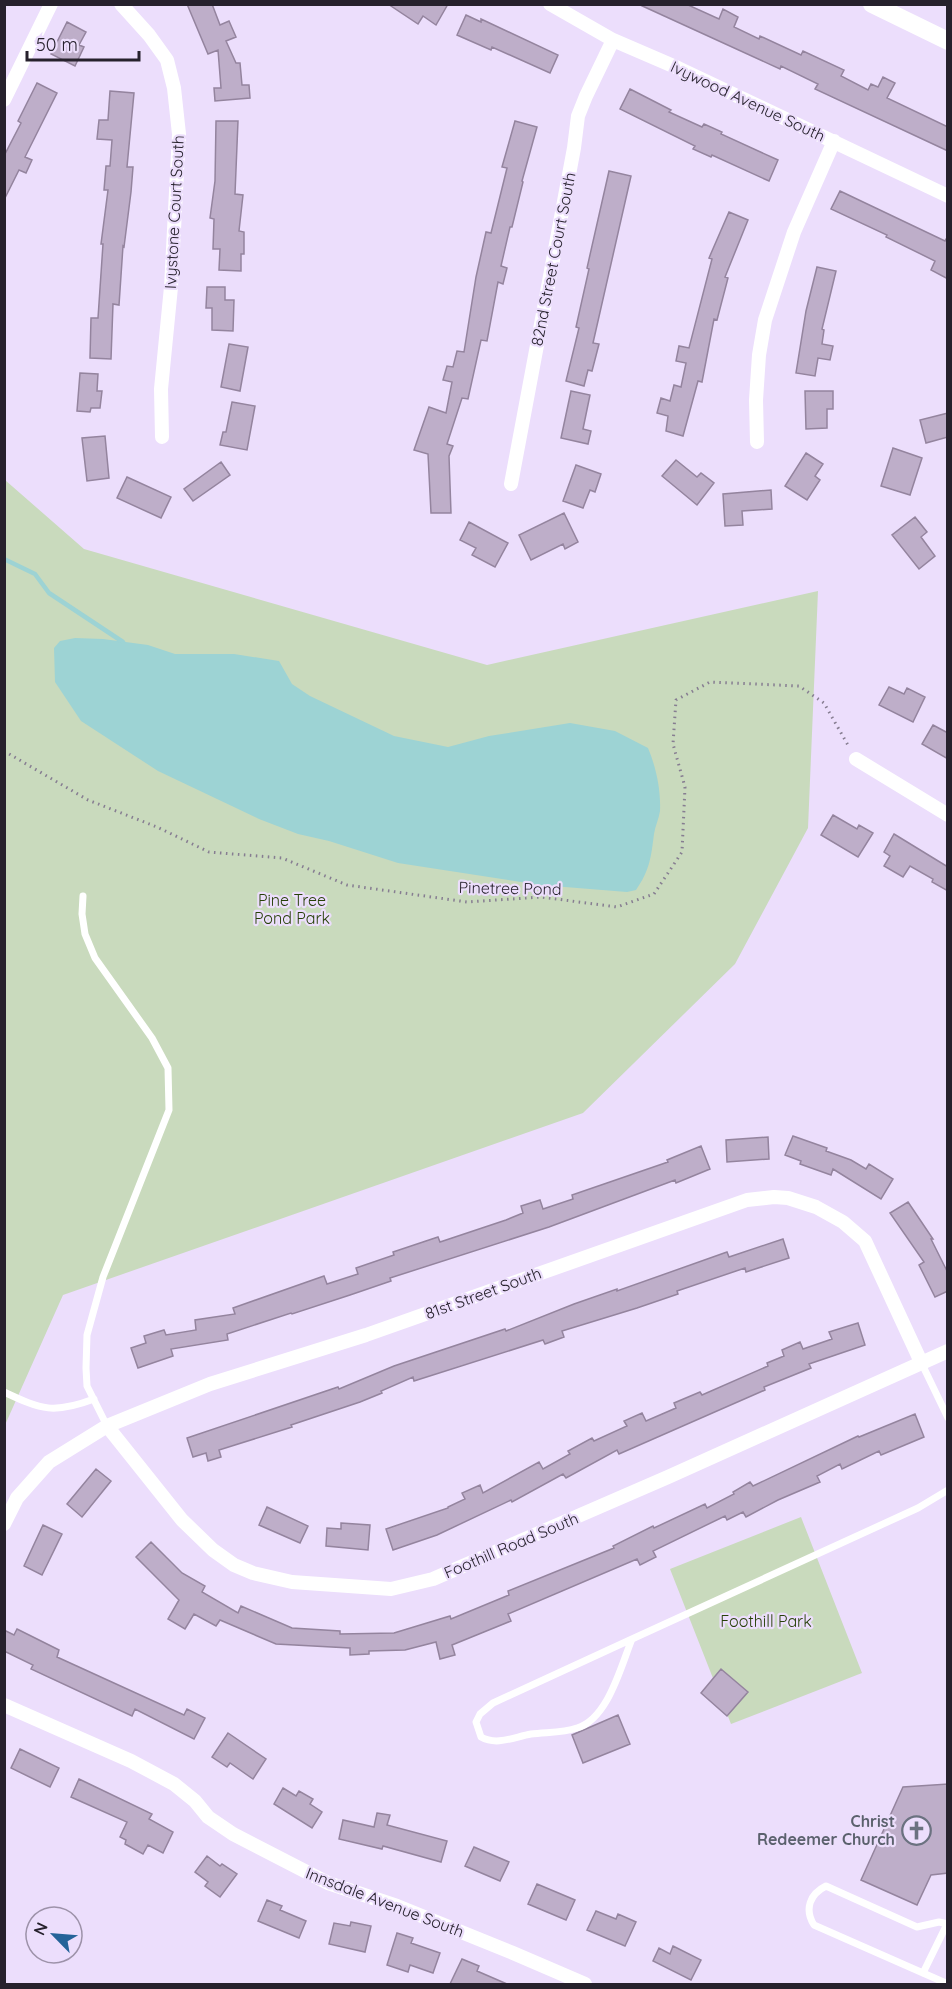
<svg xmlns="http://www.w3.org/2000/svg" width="952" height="1989" font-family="Quicksand,sans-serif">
  <rect width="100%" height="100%" fill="#ecdefc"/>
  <!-- green -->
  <path fill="#c9dabd" d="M5,480L84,549L487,665L818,591L808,828L735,964L583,1113L63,1295L5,1425Z
    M801,1517L862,1673L731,1724L670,1569Z"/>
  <!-- water -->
  <path fill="#9dd3d4" d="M75,638L103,639L148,645L175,654H234L279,661L292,684L310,696L394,736L448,747L489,736L570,723L615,731L648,748C656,767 661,790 660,811C659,819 655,826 654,834C651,857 650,870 636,890L627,892L540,885L398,863L329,841L298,834L259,819L158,771L81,721L55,682L54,648L60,641Z"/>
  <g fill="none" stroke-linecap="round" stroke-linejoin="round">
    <!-- stream -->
    <path stroke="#9dd3d4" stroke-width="4.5" d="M4,559L35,574L49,593L123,642"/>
  </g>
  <!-- building -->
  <path fill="#beaec9" stroke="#94849e" stroke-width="1.5" d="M187,4H212L220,25L229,21L236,37L226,41L236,63H240L242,85H249L250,98L215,101L214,88H221L218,50L208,54Z
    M388,4H448L436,25L423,16L418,24Z
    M638,4H686L719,19L723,9L738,17L734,27L759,39L760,36L801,55L803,51L844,70L841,76L868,90L871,84L878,87L883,77L895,83L887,98L948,127V151L815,89L818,84L781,66L780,69Z
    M466,15L481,22V19L558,55L550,73L492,47L491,50L457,35Z
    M67,22L86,32L79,45L84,47L75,66L51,54Z
    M37,83L57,93L25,157L32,160L26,173L19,170L4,200V156L21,123L18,121Z
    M630,89L671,110L669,112L702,127L704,124L722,132L721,134L778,160L769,181L712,155L711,157L693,149L695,146L620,109Z
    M110,91L134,93L127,167H133L131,192L124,247L123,246L119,305L113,304L111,359L90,358L91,318H98L103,244H101L108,190H104L106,166H110L112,140L97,139L99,120H108Z
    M216,121H238L235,194L243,195L239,231L244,232V254H241V271L219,270L220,249H213L214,219L210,218L215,181Z
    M515,121L537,127L522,181L523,182L512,227H510L501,266L507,268L503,284L498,282L487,341L481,340L468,399L462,398L447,444L453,446L449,456L451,513H431L428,454L414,450L429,407L446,413L452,382L443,380L447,366L453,367L457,351L464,352L476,277L486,232L491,233L507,168L502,167Z
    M609,171L631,176L593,343L599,344L592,371L588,370L584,386L566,381L579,328L576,327L589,269L587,268Z
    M840,191L945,241L948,236V279L931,270L935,261L886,237L887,235L831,209Z
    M729,212L748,220L725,277L728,278L717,320L714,319L702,382L698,381L683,436L666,431L668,416L657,413L661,398L670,401L674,385L681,387L686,363L676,361L679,346L689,348L712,259L709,258Z
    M817,267L836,271L822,329L824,330L822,344L833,346L830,360L818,358L815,376L796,373L806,311Z
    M207,287H225V300H234L233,331L212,330V308H206Z
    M229,344L248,347L240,391L221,387Z
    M80,373L98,374L97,391H102L100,408H91L90,412L77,411Z
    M571,391L590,395L583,429L591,431L588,444L561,438Z
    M805,391H833V409H827V428L806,429Z
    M232,402L255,406L247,450L220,445L223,432H226Z
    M948,413V437L926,443L920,420Z
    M105,436L109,478L87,481L82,438Z
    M893,448L922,458L910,495L881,486Z
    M806,453L823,464L815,476L820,480L807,500L785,486Z
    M676,460L697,477L701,473L714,483L697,505L662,476Z
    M221,462L230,475L193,501L184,489Z
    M576,465L601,474L595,492L590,490L583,508L563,501Z
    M127,477L171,497L161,518L117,498Z
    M771,490L772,509L742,511L743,525L725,526L723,494Z
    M564,513L578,542L565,549L563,544L531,560L519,535Z
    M915,517L927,532L921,537L935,556L919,569L892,535Z
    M469,522L508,543L495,567L472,555L476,548L460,540Z
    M889,687L904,694L907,688L925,697L913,722L879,705Z
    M933,725L948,733V759L922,744Z
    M833,815L857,829L859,825L873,833L858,857L821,835Z
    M894,834L948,867V891L932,882L933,879L910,866L903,877L884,866L890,856L884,852Z
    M793,1136L827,1148L826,1151L851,1160L866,1169L869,1164L893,1179L881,1199L833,1169L831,1175L800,1164L801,1161L785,1155Z
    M768,1137L769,1159L727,1162L726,1140Z
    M701,1146L710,1169L676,1183L675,1180L549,1227L390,1278L391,1281L350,1295L292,1314L291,1313L227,1334L228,1340L171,1349L173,1356L138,1368L131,1348L146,1343L144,1336L164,1330L166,1335L196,1330L195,1320L235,1314L233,1308L324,1276L327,1284L358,1274L356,1268L394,1255L393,1252L438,1237L440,1242L506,1220L523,1213L521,1206L540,1200L543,1209L573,1199L572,1195L668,1162L667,1160Z
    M908,1202L933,1239H931L948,1273V1291L935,1297L919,1265L924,1262L890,1213Z
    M783,1239L789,1258L746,1272L745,1268L677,1291L678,1294L637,1308L562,1331L564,1337L545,1344L543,1340L414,1381L413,1377L381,1391L382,1393L360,1402L291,1425L292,1427L219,1450L221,1457L208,1461L206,1453L193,1457L187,1438L338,1387L339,1389L394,1366L505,1329L506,1331L574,1304L617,1289V1291L727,1252L729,1257Z
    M858,1323L865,1345L809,1364L811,1368L764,1387L765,1390L619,1454L617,1450L566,1478L563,1474L512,1502L511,1500L437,1535L393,1550L386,1529L448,1508V1507L465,1499L462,1493L480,1485L483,1493L539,1462L543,1469L570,1454L568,1451L592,1438L594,1441L627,1426L624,1421L642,1413L646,1421L676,1408L674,1403L700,1392L702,1395L768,1366L767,1363L784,1356L782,1350L800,1342L803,1349L832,1339L829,1332Z
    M915,1414L924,1437L881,1455L879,1451L842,1469L840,1464L817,1476L820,1482L778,1500L746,1517L743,1512L727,1520L725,1516L653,1551L656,1557L640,1565L637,1559L508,1614L511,1621L452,1645L455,1655L440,1659L436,1642L405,1650L369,1651V1654L350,1655V1648L276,1644L220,1620L216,1626L194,1614L185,1629L168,1619L179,1600L136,1557L151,1542L182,1573L205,1586L202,1592L238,1613L241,1606L292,1628L340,1631V1634L394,1633L450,1616L451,1619L509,1595L508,1591L614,1548L613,1546L653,1526L654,1528L705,1504L707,1508L734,1494L733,1492L750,1482L753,1486L858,1436L859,1437Z
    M96,1469L111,1481L82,1517L67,1504Z
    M267,1507L308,1526L300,1543L259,1525Z
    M341,1523L370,1525L368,1550L326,1546L327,1528L341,1529Z
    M43,1525L62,1534L42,1575L24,1566Z
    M17,1629L59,1650L57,1657L184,1715L187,1709L205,1718L194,1739L135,1709L132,1716L31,1669L33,1665L4,1651V1630L14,1635Z
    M721,1669L748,1692L727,1716L701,1693Z
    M618,1715L630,1744L583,1763L572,1735Z
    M228,1733L266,1759L253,1779L230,1763L227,1767L212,1757Z
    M20,1749L59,1768L50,1787L11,1768Z
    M79,1779L152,1814L149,1819L173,1832L163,1853L148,1845L143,1854L125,1844L126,1840L120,1837L127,1822L71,1797Z
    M948,1784V1873L931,1875L917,1905L861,1880L903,1787Z
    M283,1788L296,1796L299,1791L313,1799L310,1804L322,1812L312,1828L274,1804Z
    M377,1813L390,1815L387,1825L447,1841L441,1862L383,1846L382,1849L339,1839L343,1820L374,1827Z
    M474,1847L509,1862L500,1881L465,1866Z
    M207,1856L220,1866L222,1864L237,1874L220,1897L205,1886L208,1882L195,1872Z
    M537,1884L575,1900L566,1920L528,1904Z
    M267,1900L282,1906L280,1910L306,1921L299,1938L258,1921Z
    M596,1911L616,1919L618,1914L636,1922L625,1946L587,1930Z
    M351,1922L371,1926L365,1952L329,1944L334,1923L350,1926Z
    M397,1933L413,1938L411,1943L440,1953L433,1973L410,1965L408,1972L387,1965Z
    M673,1946L701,1960L691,1980L653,1961L659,1948L670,1954Z
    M462,1959L479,1966L477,1971L507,1984H450Z"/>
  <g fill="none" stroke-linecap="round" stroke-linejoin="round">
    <!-- path -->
    <path stroke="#867d91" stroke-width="3" stroke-dasharray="1.5 4.5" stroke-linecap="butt" d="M4,751L88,800L157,827L209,852L282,858L347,885L467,902L541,897L617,907L654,894L682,852L685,787L673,744L676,700L710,682L799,686L824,703L849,747"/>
    <!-- lane -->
    <path stroke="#fff" stroke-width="7" d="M83,896L82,914L85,934L95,958L152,1038L168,1068L169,1110L103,1277L87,1335L86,1368L87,1386L107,1426
      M921,1362L948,1418
      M4,1392C42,1410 54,1414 94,1399
      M632,1639C621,1666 608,1719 577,1728C563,1733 546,1732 531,1734C514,1737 497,1746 481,1737L476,1722L480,1714L493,1703Z
      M632,1639L918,1508L948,1490
      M948,1924L939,1922L917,1927L826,1886C810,1894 804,1909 814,1925L948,1984
      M923,1973L947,1924"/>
    <!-- street -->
    <path stroke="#fff" stroke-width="14" d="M121,4L149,35L167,60L174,88L179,134L171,287L161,389L162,437
      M550,4L613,40L678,68L948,196
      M4,100L51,4
      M757,442L756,400L759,355L765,320L794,232L834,141
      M511,484L574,148L578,116L586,96L613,40
      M856,759L948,815
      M107,1426L182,1520L213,1550L234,1565L253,1573L292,1582L391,1589L433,1579L668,1477L948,1351
      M4,1524L17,1498L49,1462L107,1426L210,1384L366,1335L747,1200L774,1197L788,1198L816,1207L843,1222L865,1241L921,1362
      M4,1705L131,1761L174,1784L195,1801L208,1817L233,1834L328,1883L397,1906L513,1953L585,1984"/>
    <!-- secondary -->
    <path stroke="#fff" stroke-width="18" d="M872,4L948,41"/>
  </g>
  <!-- icons -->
  <defs>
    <symbol id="church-ring" viewBox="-11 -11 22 22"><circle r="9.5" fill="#ecdefc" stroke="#6b7280" stroke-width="1.5"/><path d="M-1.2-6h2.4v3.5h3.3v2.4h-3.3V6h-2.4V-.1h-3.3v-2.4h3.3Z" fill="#6b7280"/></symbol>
  </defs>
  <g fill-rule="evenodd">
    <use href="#church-ring" x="900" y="1814" width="33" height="33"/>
  </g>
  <g text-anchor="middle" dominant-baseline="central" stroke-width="4.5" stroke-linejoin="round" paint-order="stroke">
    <!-- street labels -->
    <g font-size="16" fill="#26212c" stroke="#ecdefc">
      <text transform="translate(748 101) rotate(25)">Ivywood Avenue South</text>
      <text transform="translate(174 212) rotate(-87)">Ivystone Court South</text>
      <text transform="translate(553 259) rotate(-79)">82nd Street Court South</text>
      <text transform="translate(510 888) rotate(1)">Pinetree Pond</text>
      <text transform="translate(483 1293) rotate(-20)">81st Street South</text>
      <text transform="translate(511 1545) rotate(-23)">Foothill Road South</text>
      <text transform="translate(385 1902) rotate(21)">Innsdale Avenue South</text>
    </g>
    <!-- park labels -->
    <g font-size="16" fill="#274108" stroke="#ecdefc">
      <text x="292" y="900">Pine Tree<tspan x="292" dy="18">Pond Park</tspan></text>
      <text x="766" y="1621">Foothill Park</text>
    </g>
    <!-- worship labels -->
    <g font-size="16" font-weight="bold" fill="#5b616d" stroke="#ecdefc" text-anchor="end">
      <text x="895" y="1821">Christ<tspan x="895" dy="18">Redeemer Church</tspan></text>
    </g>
  </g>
  <!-- border -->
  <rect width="952" height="1989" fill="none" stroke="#26212c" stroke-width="12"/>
  <!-- north arrow -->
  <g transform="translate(54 1935) rotate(295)"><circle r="28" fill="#ecdefc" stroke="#9d92a9" stroke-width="1.5"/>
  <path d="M0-4.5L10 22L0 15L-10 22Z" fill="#256399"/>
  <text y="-9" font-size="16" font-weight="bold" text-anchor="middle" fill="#26212c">N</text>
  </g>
  <!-- scale -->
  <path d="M27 51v9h112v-9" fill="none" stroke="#26212c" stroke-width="3"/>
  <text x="36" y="51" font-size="18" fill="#26212c" stroke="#ecdefc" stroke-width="4.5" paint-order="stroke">50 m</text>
</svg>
